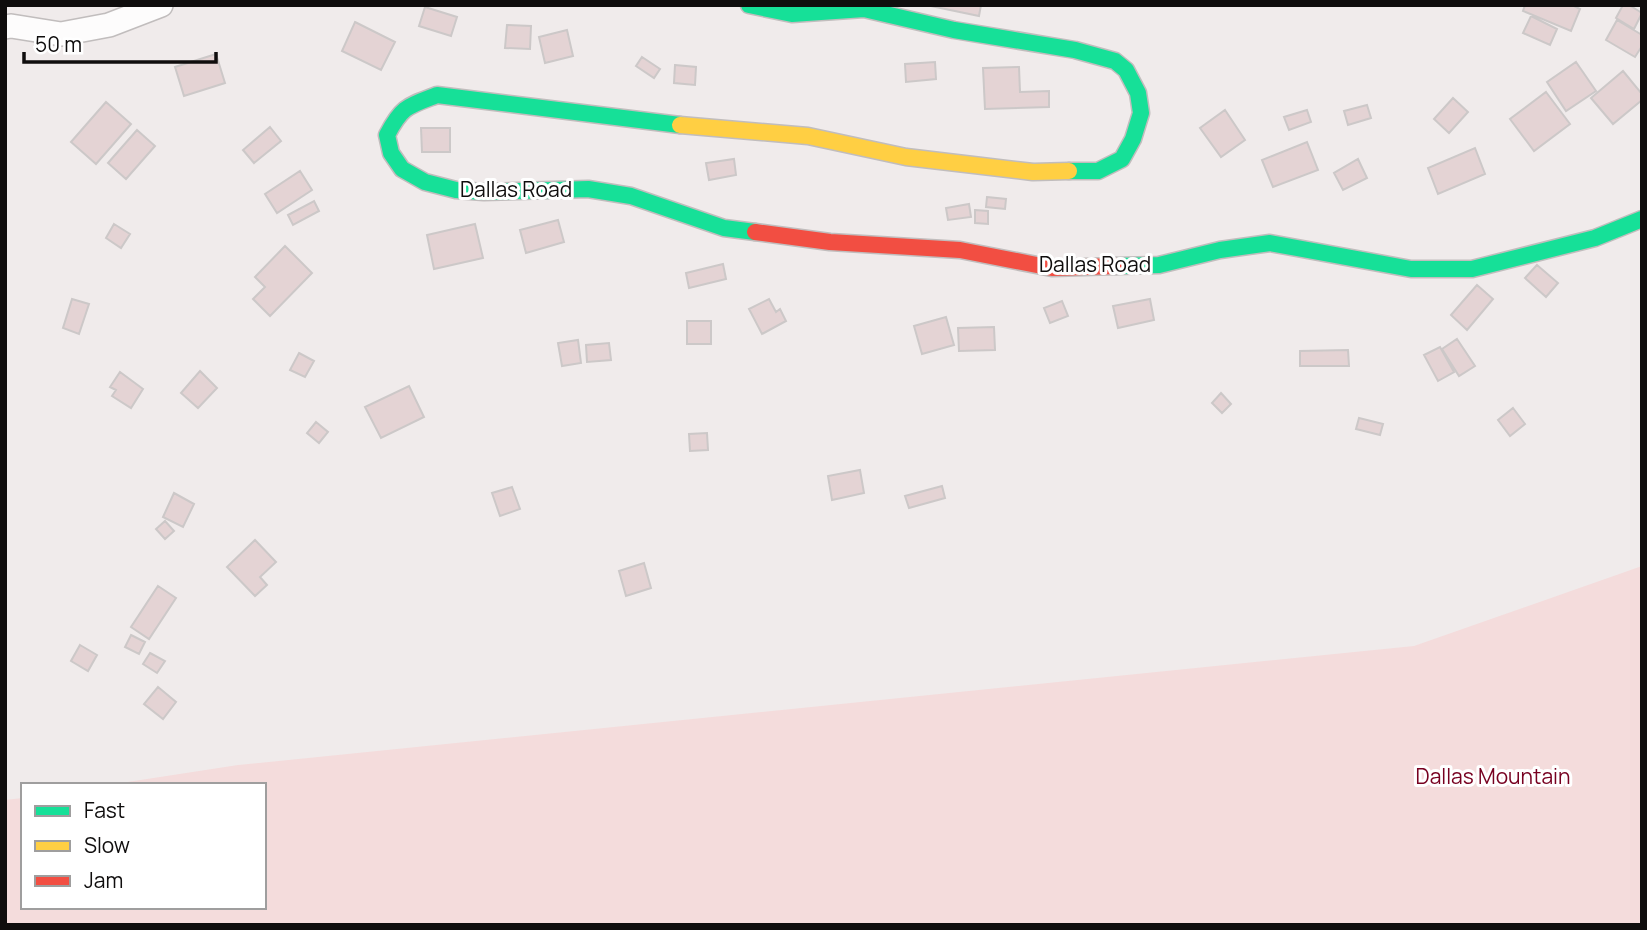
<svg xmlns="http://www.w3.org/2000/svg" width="1647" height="930" font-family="Manrope,sans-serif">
  <rect width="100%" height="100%" fill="#f0ebeb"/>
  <!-- green -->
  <path fill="#f4dcdc" d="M1642,566V925H5V800L23,798V907H264V785H108L238,765L1414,646Z"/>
  <!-- building -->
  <path fill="#e4d3d4" stroke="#ccc8c8" stroke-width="2" d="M926,5H981L979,16Z
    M1525,5H1572L1580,9L1571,31L1523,11Z
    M1623,5H1629L1642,13L1634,29L1616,18Z
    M425,7L457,17L451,36L419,26Z
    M1531,16L1557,29L1550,45L1523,33Z
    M1617,20L1642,35V46L1635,57L1606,40Z
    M355,22L395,42L381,70L342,51Z
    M507,25L531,26L530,49L505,48Z
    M567,30L573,56L545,63L539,37Z
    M216,54L225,83L184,96L175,67Z
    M642,57L660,69L654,78L636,66Z
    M935,62L936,79L906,82L905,64Z
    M1576,62L1596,91L1566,111L1547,82Z
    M675,65L696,67L695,85L674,83Z
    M1019,67L1020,92L1049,91V107L985,109L983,68Z
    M1623,71L1642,94V100L1613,124L1591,98Z
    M1546,92L1570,124L1534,151L1510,119Z
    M1453,98L1468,112L1449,133L1434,119Z
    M106,102L131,124L96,164L71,142Z
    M1367,105L1371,118L1348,125L1344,111Z
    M1225,110L1245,140L1221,157L1200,128Z
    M1307,110L1311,122L1289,130L1284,117Z
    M270,127L281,141L254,163L243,150Z
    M421,128H450V152H422Z
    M137,130L155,146L126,179L108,163Z
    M1307,142L1318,170L1273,187L1262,160Z
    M1475,148L1485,174L1438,194L1428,168Z
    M734,159L736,175L709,180L706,163Z
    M1358,159L1367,178L1343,190L1334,173Z
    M300,171L312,190L277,213L265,194Z
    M987,197L1006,199L1005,209L986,207Z
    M314,201L319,211L293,225L288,215Z
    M969,204L971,217L948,220L946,208Z
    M975,210L988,211V224L975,223Z
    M558,220L564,242L526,253L520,230Z
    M114,224L130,234L121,248L106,238Z
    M475,224L483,258L434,269L427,235Z
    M285,246L312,273L270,316L253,299L265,287L255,277Z
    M723,264L726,279L689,288L686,273Z
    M1537,265L1558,283L1546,297L1525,278Z
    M1477,285L1493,299L1467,330L1451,315Z
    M72,299L89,304L79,334L63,328Z
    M769,299L776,312L780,309L786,321L762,334L749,309Z
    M1150,299L1154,320L1118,328L1113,306Z
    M1062,301L1068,316L1050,323L1044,308Z
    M946,317L954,345L922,354L914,326Z
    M687,321H711V344H687Z
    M994,327L995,350L959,351L958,328Z
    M1457,339L1475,366L1459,376L1442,349Z
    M578,340L581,363L562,366L558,343Z
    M609,343L611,360L587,362L586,345Z
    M1440,347L1454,372L1438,381L1424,355Z
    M1348,350L1349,366H1300V351Z
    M299,353L314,361L305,377L290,370Z
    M200,371L217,388L198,408L181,393Z
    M120,372L143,389L131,408L112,396L116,390L110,387Z
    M409,386L424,417L381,438L365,407Z
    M1221,393L1231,404L1222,413L1212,403Z
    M1513,408L1525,424L1510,436L1498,420Z
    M1359,418L1383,424L1380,435L1356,429Z
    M316,422L328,432L319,443L307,433Z
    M707,433L708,450L690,451L689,434Z
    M860,470L864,493L832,500L828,476Z
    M942,486L945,498L909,508L905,496Z
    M512,487L520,509L500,516L492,493Z
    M174,493L194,504L183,527L163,517Z
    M165,521L174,531L165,539L156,529Z
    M255,540L276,562L260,577L267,585L255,596L227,567Z
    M644,563L651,588L626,596L619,571Z
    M158,586L176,598L149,639L131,627Z
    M131,635L145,642L139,654L125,647Z
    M80,645L97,655L88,671L71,661Z
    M150,653L165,661L157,673L143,664Z
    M158,687L176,702L163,719L144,704Z"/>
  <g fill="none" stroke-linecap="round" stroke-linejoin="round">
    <defs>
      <path id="street" d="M5,27L11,26L61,34L109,25L161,5"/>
      <path id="fast" d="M749,5L792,14L864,9L954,30L1075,50L1115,61L1126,70L1138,93L1141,113L1133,139L1122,159L1098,171H1069
        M680,125L437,95C408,106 402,106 387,135L391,153L402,169L425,182L456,190L484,192L588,189L631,196L724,228L755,232
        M1116,266L1159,265L1220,250L1270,243L1411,269H1472L1595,238L1642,219"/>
      <path id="slow" d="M680,125L808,136L906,157L1033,172L1069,171"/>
      <path id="jam" d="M755,232L830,242L960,250L1052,268L1116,266"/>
    </defs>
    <!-- street casing -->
    <use href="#street" stroke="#c1bdbd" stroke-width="26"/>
    <!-- fast casing -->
    <use href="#fast" stroke="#c1bdbd" stroke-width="19"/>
    <!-- slow casing -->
    <use href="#slow" stroke="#c1bdbd" stroke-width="19"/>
    <!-- jam casing -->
    <use href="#jam" stroke="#c1bdbd" stroke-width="19"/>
    <!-- street -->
    <use href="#street" stroke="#fdfcfc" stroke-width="23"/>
    <!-- fast -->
    <use href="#fast" stroke="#16e098" stroke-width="16"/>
    <!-- slow -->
    <use href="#slow" stroke="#ffcf43" stroke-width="16"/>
    <!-- jam -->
    <use href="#jam" stroke="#f24e42" stroke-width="16"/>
  </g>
  <g text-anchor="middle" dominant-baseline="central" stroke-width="6" stroke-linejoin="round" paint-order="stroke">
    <!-- street labels -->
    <g font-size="21" fill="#0f0d0d" stroke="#fff">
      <text x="516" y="189">Dallas Road</text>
      <text x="1095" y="264">Dallas Road</text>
    </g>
    <!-- park labels -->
    <g font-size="21" fill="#770020" stroke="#fff">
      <text x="1493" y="776">Dallas Mountain</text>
    </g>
  </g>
  <!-- border -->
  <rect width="1647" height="930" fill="none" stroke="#0f0d0d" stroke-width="14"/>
  <!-- legend -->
  <rect x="21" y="783" width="245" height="126" fill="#ffffff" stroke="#9f9e9e" stroke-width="2"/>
  <rect x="35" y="806" width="35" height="10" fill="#16e098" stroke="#9f9e9e" stroke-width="2"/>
  <text x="84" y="818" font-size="21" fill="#0f0d0d">Fast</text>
  <rect x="35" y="841" width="35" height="10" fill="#ffcf43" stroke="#9f9e9e" stroke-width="2"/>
  <text x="84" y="853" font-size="21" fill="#0f0d0d">Slow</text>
  <rect x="35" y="876" width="35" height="10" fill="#f24e42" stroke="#9f9e9e" stroke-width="2"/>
  <text x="84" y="888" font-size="21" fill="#0f0d0d">Jam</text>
  <!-- scale -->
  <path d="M24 52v10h192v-10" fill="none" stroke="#0f0d0d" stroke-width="3.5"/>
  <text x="35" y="52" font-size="21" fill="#0f0d0d" stroke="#ffffff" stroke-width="5" paint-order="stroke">50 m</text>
</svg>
